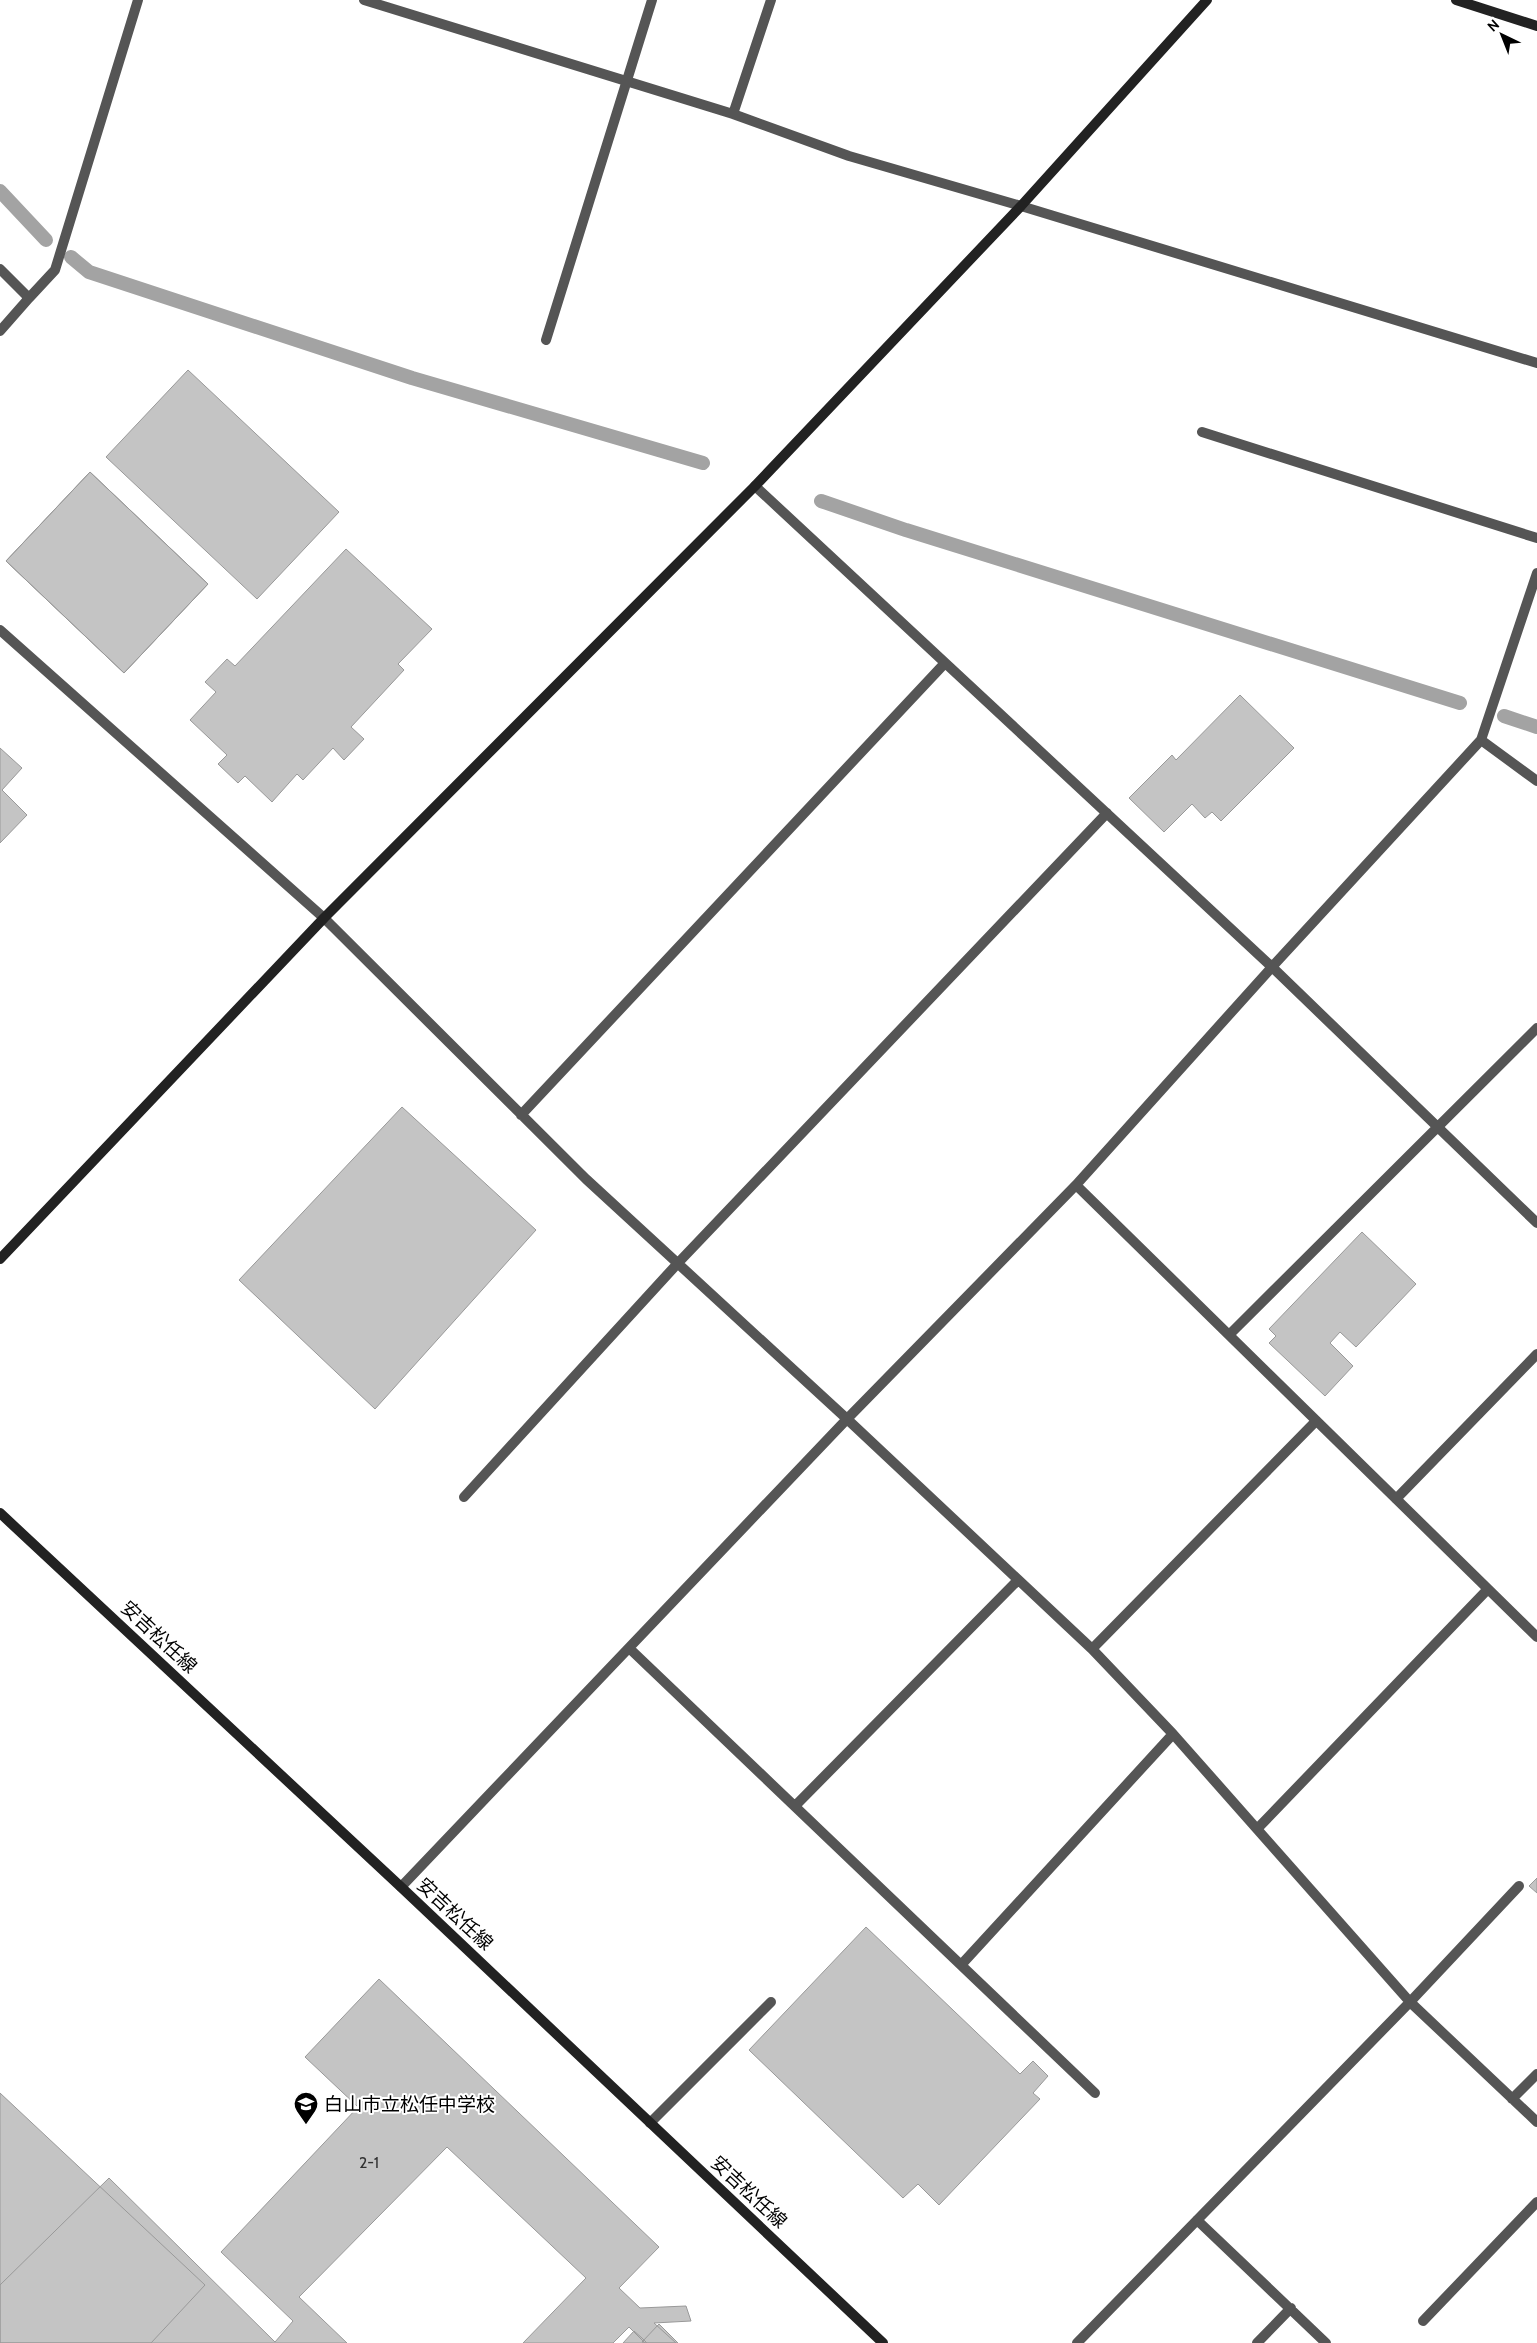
<svg xmlns="http://www.w3.org/2000/svg" width="1537" height="2343" font-family="Cabin,'Noto Sans JP',sans-serif">
  <rect width="100%" height="100%" fill="#fff"/>
  <g fill="none" stroke-linecap="round" stroke-linejoin="round">
    <!-- stream -->
    <path stroke="#a3a3a3" stroke-width="14" d="M0,191L46,240
      M71,257L89,272L412,378L703,463
      M821,501L906,530L1460,703
      M1504,716L1537,727"/>
  </g>
  <!-- building -->
  <path fill="#c4c4c4" stroke="#999" d="M188,370L339,512L257,599L106,457Z
    M90,472L208,584L124,673L6,561Z
    M90,472L208,584L124,673L6,561Z
    M346,549L432,629L398,664L404,670L351,727L364,739L344,760L333,748L303,780L297,774L272,802L245,776L238,783L218,764L227,755L190,720L216,692L205,682L227,659L235,666Z
    M1240,695L1294,748L1221,821L1212,812L1205,818L1192,804L1164,832L1129,798L1172,755L1176,760Z
    M0,748L22,768L2,790L27,815L0,843Z
    M402,1107L536,1230L375,1409L239,1280Z
    M1362,1232L1416,1284L1356,1347L1340,1332L1330,1343L1353,1366L1325,1396L1269,1343L1276,1336L1269,1329Z
    M1537,1878V1893L1529,1886Z
    M866,1927L1020,2074L1033,2061L1048,2076L1033,2093L1040,2099L939,2205L918,2184L903,2198L749,2050Z
    M379,1979L659,2247L619,2288L640,2308L686,2306L691,2321L654,2323L676,2343H645L629,2327L613,2343H523L586,2278L447,2147L299,2297L347,2343H0V2285L109,2178L275,2342L293,2321L221,2252L358,2107L305,2057Z
    M0,2093L205,2285L151,2343H0Z
    M659,2324L678,2343H644L642,2342Z
    M634,2331L642,2338L647,2343H623Z"/>
  <g fill="none" stroke-linecap="round" stroke-linejoin="round">
    <!-- street -->
    <path stroke="#555" stroke-width="10" d="M364,0L733,114L849,156L1021,206L1537,363
      M733,114L771,0
      M0,269L29,298L0,331
      M29,298L55,270L138,0
      M546,340L652,0
      M1202,432L1537,538
      M755,486L1272,967L1537,1223
      M0,630L324,918L586,1179L847,1419L1092,1649L1173,1734L1410,2002L1537,2122
      M1481,740L1537,781
      M521,1115L945,663
      M1076,1185L1537,1637
      M1229,1335L1537,1028
      M464,1497L678,1263L1107,813
      M1396,1499L1537,1354
      M629,1648L1095,2093
      M1092,1649L1316,1421
      M795,1806L1018,1580
      M1257,1829L1488,1589
      M401,1887L847,1419L1076,1185L1272,967L1481,740L1537,573
      M961,1965L1173,1734
      M1512,2099L1537,2074
      M650,2123L771,2002
      M1197,2220L1326,2343
      M1423,2321L1537,2202
      M1077,2343L1410,2002L1519,1886
      M1257,2343L1291,2308"/>
    <!-- secondary -->
    <path stroke="#222" stroke-width="10" d="M1456,0L1537,26
      M0,1259L324,918L755,486L1021,206L1207,0
      M0,1513L401,1887L883,2343"/>
  </g>
  <!-- icons -->
  <defs>
    <symbol id="school-pin" viewBox="-11 -11 22 30"><path d="M0 17L-7.5 6A9.5 9.5 0 1 1 7.5 6Z" fill="#000" stroke="#fff"/><path d="M0-5L7-2L0 1L-7-2ZM-4 1L0 2.5L4 1V4Q0 6-4 4Z" fill="#fff"/></symbol>
  </defs>
  <g fill-rule="evenodd">
    <use href="#school-pin" x="292" y="2090" width="28" height="38"/>
  </g>
  <g text-anchor="middle" dominant-baseline="central" stroke-width="4" stroke-linejoin="round" paint-order="stroke">
    <!-- number labels -->
    <g font-size="16" fill="#313131">
      <text x="369" y="2162">2-1</text>
    </g>
    <!-- street labels -->
    <g font-size="19" fill="#000" stroke="#fff">
      <text transform="translate(159 1637) rotate(43)">安吉松任線</text>
      <text transform="translate(455 1914) rotate(43)">安吉松任線</text>
      <text transform="translate(749 2192) rotate(43)">安吉松任線</text>
    </g>
    <!-- poi labels -->
    <g font-size="19" fill="#000" stroke="#fff" text-anchor="start">
      <text x="324" y="2104">白山市立松任中学校</text>
    </g>
  </g>
  <!-- north arrow -->
  <g transform="translate(1502 35) rotate(317)" stroke="#ffffff" stroke-width="4" paint-order="stroke">
  <path d="M0-4L9 19L0 12L-9 19Z" fill="#000000"/>
  <text y="-8" font-size="14" font-weight="bold" text-anchor="middle" fill="#000000">N</text>
  </g>
</svg>
